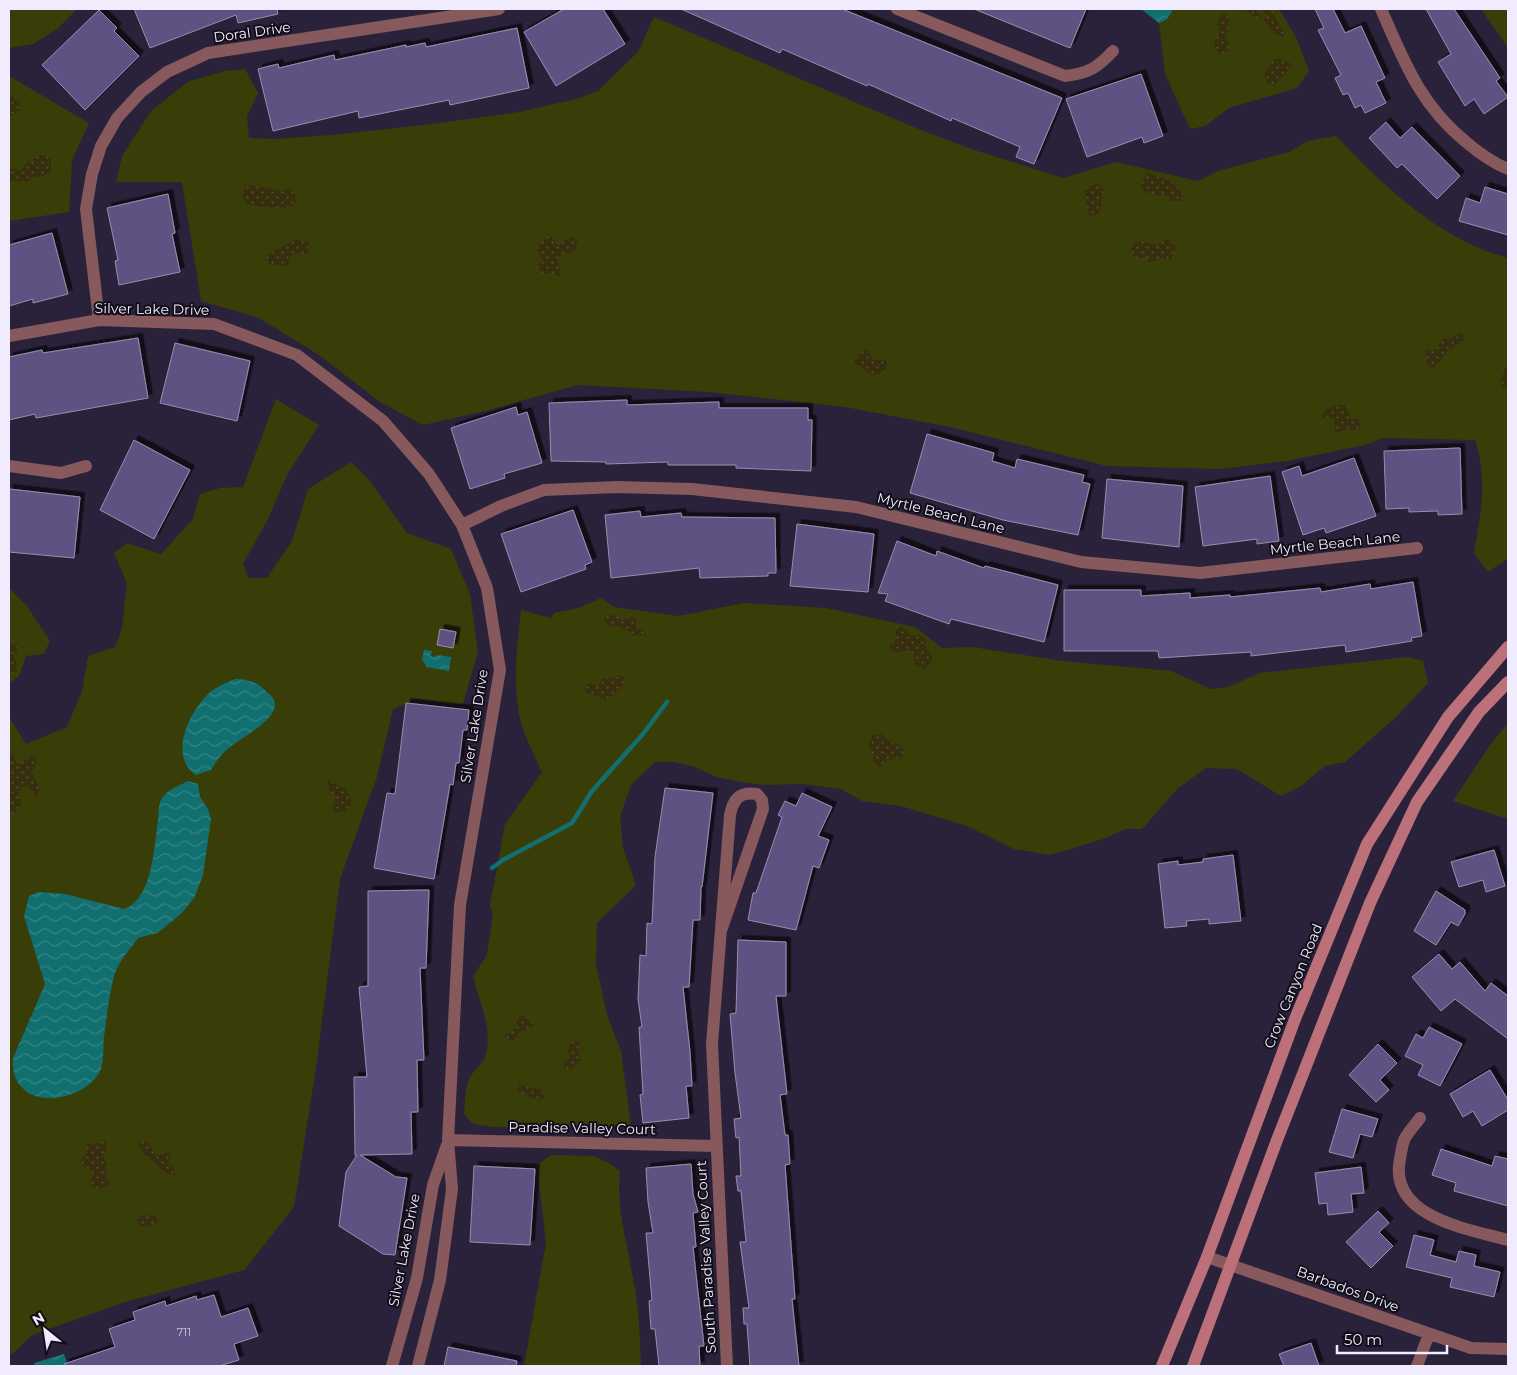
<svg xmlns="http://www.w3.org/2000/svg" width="1517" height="1375" font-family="Montserrat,sans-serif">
  <defs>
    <pattern id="sand-dots" width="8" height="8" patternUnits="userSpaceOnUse" patternTransform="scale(1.25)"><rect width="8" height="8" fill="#372e0e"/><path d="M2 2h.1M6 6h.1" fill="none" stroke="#544c32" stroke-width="1.8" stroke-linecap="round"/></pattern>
    <pattern id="water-waves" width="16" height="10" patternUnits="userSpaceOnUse" patternTransform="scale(1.25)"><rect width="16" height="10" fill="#116f6f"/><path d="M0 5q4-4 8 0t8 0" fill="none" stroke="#348484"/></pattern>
    <filter id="shadow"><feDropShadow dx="4.5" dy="-4.5" stdDeviation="0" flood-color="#0009"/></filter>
  </defs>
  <rect width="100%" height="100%" fill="#2a223b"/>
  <!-- grass -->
  <path fill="#393d08" d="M9,9H77L57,29L33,44L9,48Z
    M1141,9H1279L1296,37L1309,71L1297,88L1229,108L1205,126L1190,129L1165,74L1159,23Z
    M1481,9H1508V48Z
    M654,17L916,128L971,149L1063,178L1116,162L1198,181L1218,171L1289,152L1308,141L1336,136C1385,187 1438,239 1508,258V558L1488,572L1474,553C1481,514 1488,478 1475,440L1383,438L1365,445L1287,461L1222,469L1107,466L950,427L845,407L709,392L578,385L481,412L423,425L380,402L319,355L259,318L201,301L182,182H116L122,156L151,111L189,81L225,71L245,69L258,93L247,116L249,138L274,139L332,135L432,124L519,112L576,99L598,91L638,52Z
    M9,76L89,123L72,160L69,212L9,221Z
    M276,399L319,425L287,475L268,519L243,564L249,578H267L292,541L308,489L351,462L369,480L407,533L451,549L470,594L478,652L463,704L456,705L417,699L393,709L377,777L340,879L316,1068L294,1207L244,1270L122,1303L32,1335L9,1357V717L26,744L67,727L82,691L88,656L115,647L122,629L127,583L114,553L127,543L161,554L193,519L200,494L220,488L243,487Z
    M9,588L27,606L50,641L44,654L26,656L19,676L9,683Z
    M601,598L614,607L678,616L744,603L826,608L915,627L942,648L972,647L1062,661L1171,671L1211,689L1228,687L1260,673L1407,657L1423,661L1428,683L1394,719L1345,762L1325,766L1301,786L1281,796L1237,769L1206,768L1177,789L1142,829H1125L1106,838L1051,855L1014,849L967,826L901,806L862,801L841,789L802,784L764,785L741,782L716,777L695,767L674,762H655L631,785L620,817L623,848L636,885L597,923L596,965L608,1018L621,1051L631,1127H494L473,1124L464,1114C465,1103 465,1090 469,1079C473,1071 482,1065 485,1057C494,1029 479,1003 473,976L487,955L493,915L490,905L505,824L542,772C535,757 527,741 522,726C511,688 517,648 521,610L551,618L554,613L578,608Z
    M1508,723V819L1453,801L1490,745Z
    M551,1155L593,1156L609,1163L620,1171C616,1208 627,1242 633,1278C639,1307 640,1337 641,1366H524L546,1243L537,1165Z"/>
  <!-- sand -->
  <path fill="url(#sand-dots)" d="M1243,9H1255L1261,16L1260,20Z
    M1265,9L1272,11L1285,34L1283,36L1276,35L1263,19L1267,15L1263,11Z
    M1224,13L1230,17L1226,36L1229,50L1221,55L1215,50L1214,43L1220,32L1217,26L1218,18Z
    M1279,59L1289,62L1292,66L1275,84L1268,85L1264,75L1273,60Z
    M9,94L20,104L18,113L9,116Z
    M38,155H45L51,158V172L41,177H32L27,182L9,181V168L20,171L28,161H32Z
    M1146,173C1155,174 1174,181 1179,189C1182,193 1181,197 1182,201H1171L1164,193L1158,196L1143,191L1141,185Z
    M1098,184L1103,188L1101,208L1098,214L1091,216L1087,209L1085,190L1089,186Z
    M250,185L283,191L290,188L295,193L296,203C288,212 258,206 246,204L242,195L246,187Z
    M548,236L552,237L558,246L570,236L578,241L574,252L562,253L557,261L561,272L560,277L551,273L542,274L537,267L543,259L537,252L538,246Z
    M297,238L299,241H308L309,244L308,254L297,253L290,257L288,266L269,264L266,256Z
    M1168,238L1176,247L1171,260L1162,258L1150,263L1147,261V256L1138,259L1130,253L1134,242L1141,241L1156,245Z
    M1459,333L1464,336L1463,341L1448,350L1439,363H1436V366L1429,369L1426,360V350L1434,351L1443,338L1450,339Z
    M867,349L873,360H886L887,366L883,373L871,375L859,365L851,364V362L858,359L862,351Z
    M1506,367H1508V388H1503L1499,383Z
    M1343,404L1347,407L1351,419L1359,420L1361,430L1348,429L1337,433L1335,430L1334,419L1321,417C1324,408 1334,405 1343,404Z
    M608,615L618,616L621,620L633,617L636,619V627L644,631L645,635L633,636L625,628L607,626L604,619Z
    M900,626L908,631L910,636L921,635L925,638L926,648L932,656V661L925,670L914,664V655L911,650L895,653L889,647L897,638L895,628Z
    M9,643L20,647L13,657L18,665L16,672L9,673Z
    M616,675L625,677L623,686L606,700L585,692V687L590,682L596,686C606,680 600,675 614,679Z
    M881,734L889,741L898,743L904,750L902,758L888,760L880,767L874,763L873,755L868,745L873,735Z
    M10,754L14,755L16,762L19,765L30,756L35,757L37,761L32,773L40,788L37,797L27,786L21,787L19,794L21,805L15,813H9Z
    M328,781C334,780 333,783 338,785C357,792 356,816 334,812L332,807L336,797L328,789Z
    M519,1016L529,1017V1021L534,1022L533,1026L519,1033L513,1041L506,1039L504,1035L517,1028L516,1019Z
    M577,1041L580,1042L579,1053L581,1060L571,1069H565L564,1062L570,1055L567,1051L571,1042Z
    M519,1084L539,1089L544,1094V1099L530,1098L527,1094L517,1091Z
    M104,1140L108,1146L103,1156L108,1167L105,1173L110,1184L99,1190L92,1187L90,1182L93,1175L89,1168L82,1165L80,1161L88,1152L85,1144L101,1143Z
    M148,1141L156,1156L169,1152L171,1156L167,1164L174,1168L176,1175C166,1177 144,1155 139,1147L140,1142Z
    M141,1215L156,1216L159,1222L150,1227L141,1226L136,1220Z"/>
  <!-- water -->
  <path fill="url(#water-waves)" d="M1141,9H1172V12L1166,20L1159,23Z
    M424,650L432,651L431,656L434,657L438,655L451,657L449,671L427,667L422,660Z
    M235,679C247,679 257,682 266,691C270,695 276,699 275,706C273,722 242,737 230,747C222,753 216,761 211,770L196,775C168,756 189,713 207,695C214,688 225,683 235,679Z
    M188,781L198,784L200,797L208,809L211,819L203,875L195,896L183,912L165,927L157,933L138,938C131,948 119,961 115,973C109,993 107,1016 104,1037C103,1047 104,1063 100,1071C89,1094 48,1107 26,1091C15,1083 12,1071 13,1058L45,984L24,916L29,896L38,892L65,894L124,909C153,899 154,846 158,820C159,813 158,804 162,798C168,789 179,786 188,781Z
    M64,1354L68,1366H35L34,1363Z"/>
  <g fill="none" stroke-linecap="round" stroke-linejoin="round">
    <!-- stream -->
    <path stroke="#116f6f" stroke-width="4.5" d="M492,868L503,860L572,823L592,791L643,734L667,702"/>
  </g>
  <!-- building -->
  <path fill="#615183" stroke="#978ead" filter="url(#shadow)" d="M134,9H277L278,14L238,23L236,15L150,48Z
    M564,9H603L625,44L556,86L524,32Z
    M681,9H842L1062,98L1034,164L1016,157L1020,147L952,118L951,121L868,84L867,86L782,49L780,53Z
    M974,9H1086L1070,48Z
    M1315,9H1333L1345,33L1361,26L1385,78L1376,82L1386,103L1365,113L1361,105L1355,108L1348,93L1343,95L1335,78L1341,75L1318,30L1324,28Z
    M1426,9H1454L1500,78L1496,81L1508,97L1484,114L1474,99L1465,106L1438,62L1451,54Z
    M99,10L117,28L114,31L139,56L85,110L42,65Z
    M517,28L529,88L450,105L449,100L359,118L358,111L273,131L258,69L278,64L279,68L334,55L335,60L406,45V47L425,43L426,47Z
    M1141,74L1163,136L1144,143L1142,137L1087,157L1066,99Z
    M1386,122L1400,138L1412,127L1460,176L1437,199L1402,164L1397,168L1369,138Z
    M1485,187L1508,194V235L1459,221L1466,198L1480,203Z
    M168,194L175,233L172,234L180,272L119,285L115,261L118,260L107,208Z
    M52,233L68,294L33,303V299L9,306V245Z
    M138,338L148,398L36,418L35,414L9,420V357L42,350L43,353Z
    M175,343L250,361L237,421L160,403Z
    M627,400V405L719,402V408H808V420H812L811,471L736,468V465H668V462L606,464V462L551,461L549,403Z
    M516,407L518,415L527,412L542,463L504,474L505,478L470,489L451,428Z
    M927,434L994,453L992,461L1015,468L1017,459L1084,475L1082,482L1090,484L1078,535L1003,520L910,493Z
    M134,440L190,470L154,539L100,510Z
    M1460,448L1462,514L1438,515V511L1409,512V508L1386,509L1384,451Z
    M1354,458L1376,516L1326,533L1324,528L1303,535L1282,472L1299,466L1302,476Z
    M1270,476L1279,541L1257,544V539L1203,546L1195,487Z
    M1107,479L1183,486L1179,547L1102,538Z
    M9,489L80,497L74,558L9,552Z
    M573,510L592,562L585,565L586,569L521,592L501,534Z
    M640,511L641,517L681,513L682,517L775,518L776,573H768V576L700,578L699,568L611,578L605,515Z
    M797,524L874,534L868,592L790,586Z
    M897,541L936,556L937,551L984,568L985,566L1058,585L1044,642L951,619L949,624L885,601L888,594L878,593Z
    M1413,582L1422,636L1411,638L1412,641L1346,652L1345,645L1251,656V652L1159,658L1158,651H1064V590H1141V596L1190,593V598L1230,595V597L1320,588L1321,592L1370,584L1371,589Z
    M440,629L456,632L453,648L437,645Z
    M406,703L469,710L467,730H463L459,763H456L453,785L450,784L434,879L374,868L387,793L395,794Z
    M665,788L713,793L702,887H701L700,920H693L689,987H683L690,1052L692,1086H686L689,1118L643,1123L640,1095L643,1094L639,1027H642L638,999L640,955L646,956L647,923L652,924L655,857Z
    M802,793L832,807L818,836L829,840L819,868L813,866L796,930L748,920L753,893H756L782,817L778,815L785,801L796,806Z
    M1494,850L1505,886L1486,892L1483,880L1459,887L1451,862Z
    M1233,855L1241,921L1209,924V919L1186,921L1187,926L1165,928L1158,864L1178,861V865L1203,862V859Z
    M429,890L426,968H420L424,1060H417L418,1112H411L412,1154L360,1155L396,1177L407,1178L395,1255L383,1254L339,1226L346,1172L357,1155H355L354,1077H367L359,987L368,986V891Z
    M1436,891L1465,910V914L1458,926L1451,922L1436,945L1414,931Z
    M738,940L786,942V996H776L787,1094L780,1095L785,1135H788L790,1164L785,1165L795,1299H792L799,1366H750L747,1324H744L743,1308H749L740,1242H746L741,1191H738L736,1176H741L739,1137L736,1138L734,1119L741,1118L735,1073L730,1014L736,1013Z
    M1439,954L1452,969L1460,962L1485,991L1491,983L1508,996V1039L1455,999L1441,1011L1412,977Z
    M1429,1027L1462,1044L1440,1086L1418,1075L1423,1065L1405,1056L1416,1034L1423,1038Z
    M1378,1044L1397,1063L1380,1080L1389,1090L1376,1102L1349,1075Z
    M1490,1070L1508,1100V1110L1482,1126L1473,1111L1463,1117L1450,1094Z
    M1342,1109L1378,1119L1372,1137L1360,1134L1353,1158L1329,1152Z
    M1441,1149L1492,1166L1495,1156L1508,1159V1206L1454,1191L1456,1183L1432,1175Z
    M691,1164L693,1194L698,1212L693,1213L696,1247H693L704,1346H699L700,1366H659L655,1329H651L649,1301L652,1300L646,1233H653L648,1202L646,1168Z
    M474,1166L535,1169L530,1245L470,1242Z
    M1361,1167L1364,1193L1351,1194L1353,1212L1328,1215L1327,1203L1319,1204L1315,1173Z
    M1378,1211L1389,1223L1379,1232L1393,1246L1371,1268L1346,1242Z
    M1414,1235L1434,1240L1430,1255L1456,1262L1459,1251L1476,1255L1474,1266L1500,1272L1494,1297L1450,1287L1452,1278L1406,1267Z
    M214,1295L221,1317L248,1308L258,1336L234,1344L239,1360L219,1366H65L64,1364L115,1347L109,1329L135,1320L133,1312L165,1301L166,1306L196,1296L197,1300Z
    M1311,1343L1319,1366H1284L1279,1354Z
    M448,1347L517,1361L516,1366H444Z"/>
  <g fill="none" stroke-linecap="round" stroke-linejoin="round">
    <!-- minor -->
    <path stroke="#87585c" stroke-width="12" d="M897,9L1065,76C1089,73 1097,68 1113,51
      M1381,9C1404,61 1420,105 1466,142C1479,153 1493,163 1508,169
      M99,320L86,209L92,174L101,146L117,118L141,92L167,72L208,53L499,9
      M9,336L99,320L214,324L297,355L383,421L429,474L462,525L487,588L500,670L460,905L448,1140L452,1189L440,1280L418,1366
      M9,466L61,473L86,466
      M462,525L501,506L544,490L617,487L692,489L856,507L1081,562L1200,573L1417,548
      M722,928L763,809L762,800L757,794C739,791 733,800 730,815L712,1044L727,1366
      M1420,1118C1415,1125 1408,1132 1404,1140C1402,1146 1401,1153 1400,1159C1388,1217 1468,1229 1508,1240
      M448,1140L716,1146
      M1207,1257L1471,1348L1508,1349
      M392,1366L417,1278L433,1185L447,1145
      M1417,1366L1429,1334"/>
    <!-- secondary -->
    <path stroke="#bc717a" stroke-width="12" d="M1162,1366L1207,1257L1295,1019L1367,844L1448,717L1508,647
      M1193,1366L1277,1140L1370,903L1417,802L1479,712L1508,682"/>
  </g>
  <g text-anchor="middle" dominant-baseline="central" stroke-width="4" stroke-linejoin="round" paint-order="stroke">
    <!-- number labels -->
    <g font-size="11" fill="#ccc5de">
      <text x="184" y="1332">711</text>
    </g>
    <!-- street labels -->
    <g font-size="14" fill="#f0ecfd" stroke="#120e19">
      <text transform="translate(252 32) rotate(-8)">Doral Drive</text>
      <text transform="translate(152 309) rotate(1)">Silver Lake Drive</text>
      <text transform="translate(941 513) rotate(14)">Myrtle Beach Lane</text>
      <text transform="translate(1335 543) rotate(-6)">Myrtle Beach Lane</text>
      <text transform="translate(474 726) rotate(-81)">Silver Lake Drive</text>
      <text transform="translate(1293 986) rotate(-68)">Crow Canyon Road</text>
      <text transform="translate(582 1128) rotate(1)">Paradise Valley Court</text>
      <text transform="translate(404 1250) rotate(-79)">Silver Lake Drive</text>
      <text transform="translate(706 1257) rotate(-93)">South Paradise Valley Court</text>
      <text transform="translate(1348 1289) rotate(20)">Barbados Drive</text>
    </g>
  </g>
  <!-- border -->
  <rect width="1517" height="1375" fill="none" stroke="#f0ecfd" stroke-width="20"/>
  <!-- north arrow -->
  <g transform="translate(45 1330) rotate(330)" stroke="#120e19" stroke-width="4" paint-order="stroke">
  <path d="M0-4L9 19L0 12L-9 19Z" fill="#f0ecfd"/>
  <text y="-8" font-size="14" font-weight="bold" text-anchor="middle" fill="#f0ecfd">N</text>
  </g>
  <!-- scale -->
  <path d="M1337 1345v8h110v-8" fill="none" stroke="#f0ecfd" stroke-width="2.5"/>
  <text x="1344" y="1345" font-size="15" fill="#f0ecfd" stroke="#120e19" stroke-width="4" paint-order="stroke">50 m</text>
</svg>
